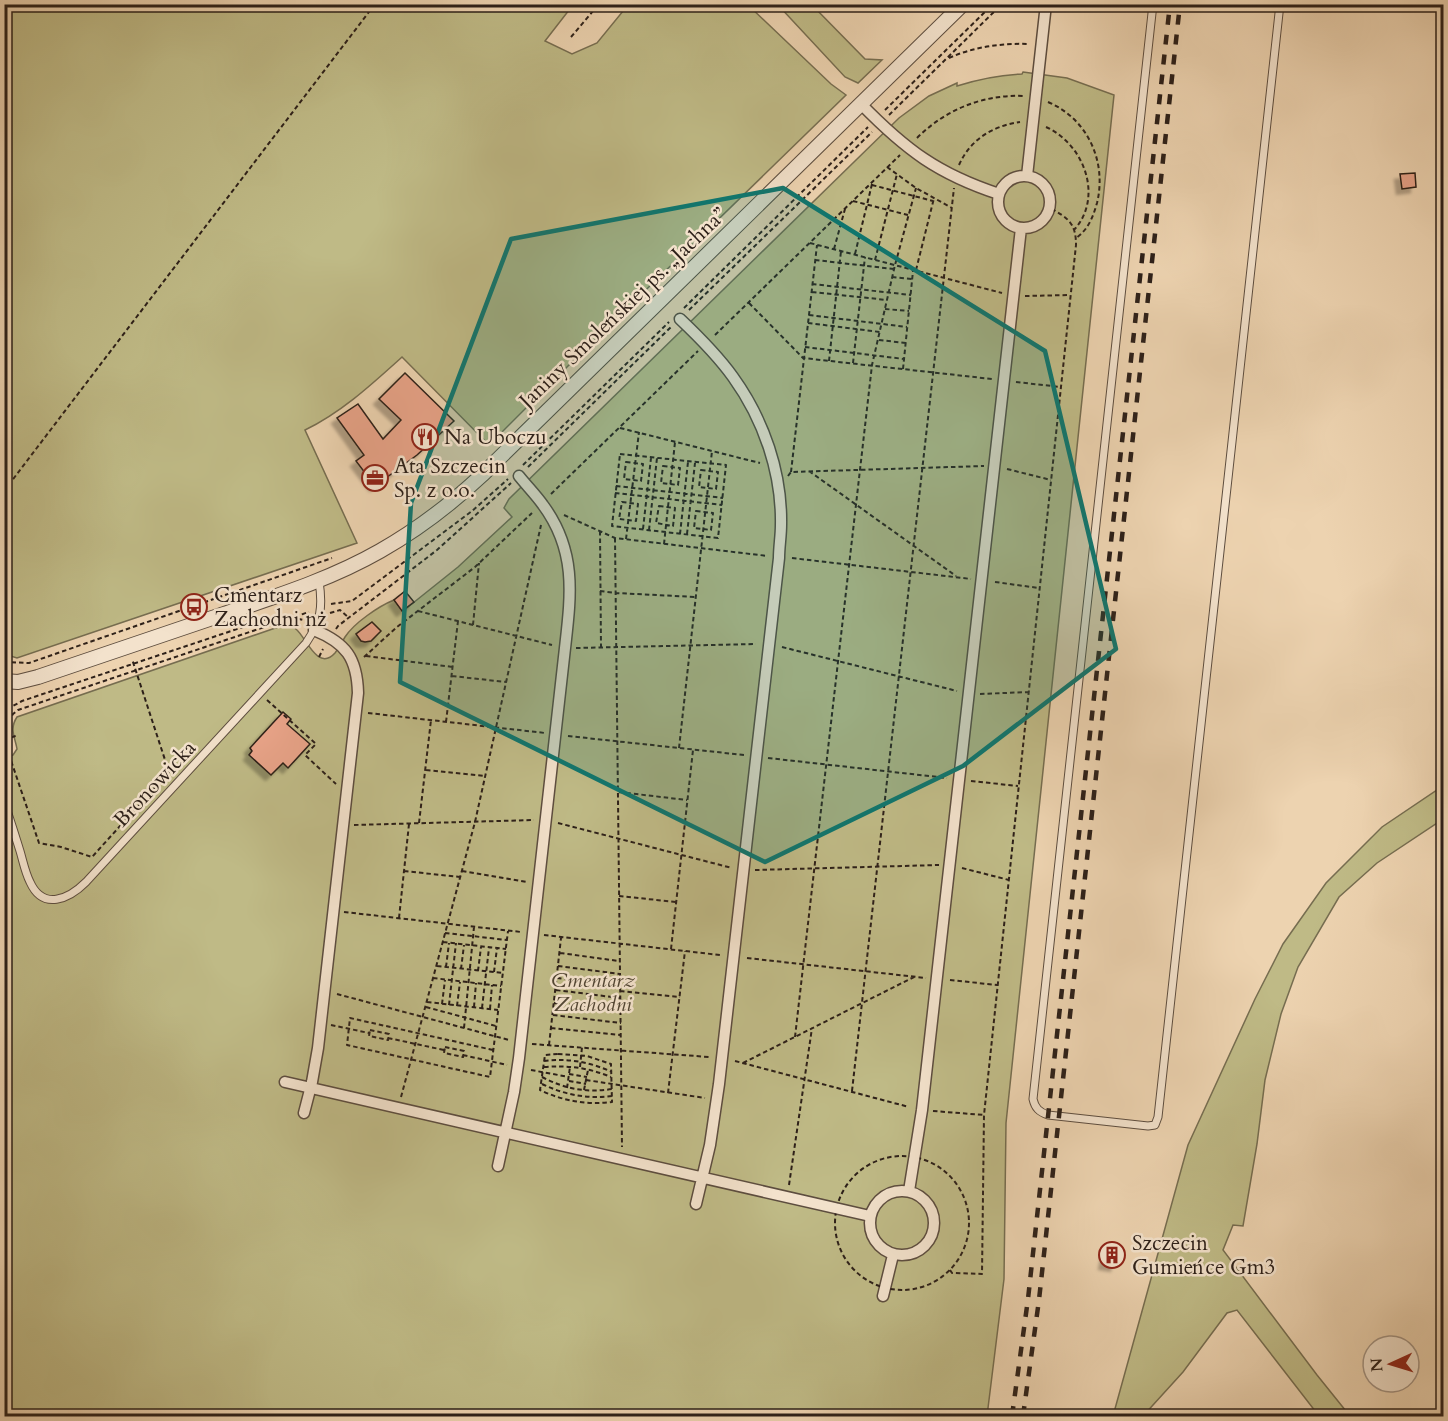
<svg xmlns="http://www.w3.org/2000/svg" width="1448" height="1421" font-family="Cardo,serif">
  <defs>
    <filter id="shadow"><feDropShadow dx="-5.5" dy="5.5" stdDeviation="1.5" flood-color="#0004"/></filter>
  </defs>
  <rect width="100%" height="100%" fill="#edd3b0"/>
  <filter id="stains"><feTurbulence type="fractalNoise" baseFrequency=".00333" numOctaves="4"/><feColorMatrix values="0 0 0 0 .2 0 0 0 0 .09 0 0 0 0 .02 0 0 0 .5 -.17"/></filter>
  <radialGradient id="worn" r=".72"><stop offset=".6" stop-color="#630" stop-opacity="0"/><stop offset="1" stop-color="#630" stop-opacity=".3"/></radialGradient>
  <!-- green -->
  <path fill="#bfba86" stroke="#766d50" stroke-width="1.5" d="M5,4L573,5L545,41L572,54L597,43L628,5H748L831,84L846,95L577,357L489,445L402,357C372,384 342,412 305,430L357,543L17,658L4,654V222L10,220L4,202Z
    M778,5H812L865,59L882,60L858,83L845,77Z
    M1023,72L1067,78L1114,95L1006,1123L1004,1279L987,1416H5L4,757L13,755L17,749C15,737 9,729 17,717L284,625C290,626 293,626 297,630C306,638 318,672 335,653C339,648 342,642 345,637C354,623 379,606 394,600L403,611L458,567L512,517L504,508L509,499L899,118L929,96L957,83V86C979,79 1000,75 1022,74Z
    M1443,786V819L1377,863L1339,897L1298,967L1281,1014L1265,1080L1257,1144L1243,1226L1233,1225L1223,1250L1317,1375L1350,1416H1319L1237,1310L1227,1313L1183,1372L1143,1416H1113L1188,1145L1255,999L1283,944L1326,883L1382,827Z"/>
  <!-- building -->
  <path fill="#e8a388" stroke="#2d2019" stroke-width="1.5" filter="url(#shadow)" d="M1415,173L1416,187L1402,189L1400,174Z
    M405,373L454,421L417,455L375,486L356,461L364,455L337,418L358,404L383,439L401,420L379,399Z
    M405,591L414,602L402,611L394,600Z
    M372,622L381,631L371,641L365,642L361,641L356,634Z
    M283,712L291,719L287,724L310,744L288,768L283,763L271,775L249,755L252,751L250,748Z
    M1108,1245L1119,1247L1116,1266L1104,1264Z"/>
  <g fill="none" stroke-linecap="round" stroke-linejoin="round">
    <defs>
      <path id="service" d="M1153,4L1033,1099C1035,1108 1039,1112 1048,1115L1148,1126L1155,1125L1158,1117L1280,4
        M4,802C10,819 15,835 20,851C23,861 25,872 30,882C43,911 69,899 86,882L306,643C321,621 323,607 319,581"/>
      <path id="pedestrian" d="M861,104C906,150 938,174 999,194
        M998 202a26 26 0 1 1 52 0a26 26 0 1 1-52 0Z
        M1027,176L1046,4
        M680,319C699,337 718,356 733,377C764,420 782,473 781,525C781,536 779,547 779,558L719,1084L710,1145L696,1204
        M285,1082L870,1216
        M304,1113L312,1082L318,1048L358,693C357,658 346,643 314,630
        M498,1166L514,1092L519,1058L565,648C571,595 577,551 543,505C536,495 527,486 519,476
        M870 1223a32 32 0 1 1 64 0a32 32 0 1 1-64 0Z
        M909,1191L922,1110L1021,228
        M883,1296L893,1255"/>
      <path id="minor" d="M4,681L18,682L38,677C100,656 162,635 224,614C277,596 331,579 380,551C417,530 451,504 482,475L963,4"/>
    </defs>
    <!-- service casing -->
    <use href="#service" stroke="#5d4d3f" stroke-width="9"/>
    <!-- pedestrian casing -->
    <use href="#pedestrian" stroke="#5d4d3f" stroke-width="13"/>
    <!-- minor casing -->
    <use href="#minor" stroke="#5d4d3f" stroke-width="16"/>
    <!-- path -->
    <path stroke="#2d2019" stroke-width="2" stroke-dasharray="4.5 3" stroke-linecap="butt" d="M571,37L599,4
      M949,58C973,47 1002,43 1028,44
      M1048,102C1088,119 1107,162 1097,203C1093,217 1088,230 1076,238
      M885,110L993,4
      M889,115L1002,4
      M1046,127C1084,144 1104,197 1074,230
      M917,138C946,109 984,94 1025,96
      M959,165C970,140 992,126 1020,122
      M887,167L916,188L952,208
      M872,185L933,201
      M853,201L908,215
      M810,243L1002,293
      M834,249L845,209
      M855,254L872,184
      M815,260L894,269
      M875,260L897,174
      M916,270L934,198
      M892,277L912,279
      M812,284L911,295
      M812,292L887,300
      M1025,296L1070,295
      M749,303L803,358L992,379
      M684,308L868,127
      M885,309L909,311
      M689,310L872,132
      M809,315L907,327
      M808,323L880,332
      M715,335L900,155
      M879,340L906,343
      M805,347L904,359
      M829,361L841,251
      M853,363L865,257
      M903,369L913,271
      M1016,382L1061,387
      M620,428L760,463
      M620,454L726,465L718,538L612,526Z
      M626,462L643,464L641,481L624,479Z
      M523,465L669,322
      M663,466L680,468L678,485L661,483Z
      M528,467L672,326
      M1007,469L1051,480
      M701,470L718,472L716,489L699,487Z
      M809,471L956,576
      M791,472L817,245
      M788,476L791,472L984,466
      M616,486L723,498
      M4,491L375,4
      M615,493L722,505
      M551,494L698,351
      M622,502L638,504L636,521L619,519Z
      M659,506L675,508L673,526L656,523Z
      M696,511L713,513L711,530L694,528Z
      M564,515L615,538L768,556
      M643,529L651,458
      M649,530L657,458
      M600,531L601,648
      M680,534L688,462
      M687,534L695,463
      M615,538L622,1147
      M626,539L639,432
      M664,544L675,442
      M792,558L971,579
      M995,582L1039,588
      M600,591L616,593L696,597
      M331,604L352,601L472,511L508,479
      M418,611L552,645
      M330,613L340,610L348,617
      M473,625L479,563
      M336,629L338,626L437,550L511,483
      M782,647L957,691
      M576,648L756,644
      M366,656L453,667
      M319,657L323,649
      M364,657L397,627L475,567L532,513
      M4,662L29,663L332,558
      M452,676L506,682
      M980,694L1028,692
      M267,700L316,744L305,755L336,784
      M368,713L545,733
      M4,717L11,707L22,701L279,615L304,620L307,619
      M446,722L458,621
      M4,728L13,714L18,710L309,612
      M568,736L744,755
      M4,739L16,736
      M4,740L39,843L61,847L92,857L169,772L132,659
      M679,748L712,451
      M768,758L947,778
      M426,770L485,776
      M971,781L1018,786
      M619,792L687,800
      M419,823L431,720
      M558,823L732,868
      M354,825L534,820
      M962,868L1009,880
      M755,870L939,865
      M404,871L460,877
      M462,871L527,882
      M619,896L676,902
      M344,912L521,932
      M399,918L409,824
      M445,933L507,940
      M544,935L720,955
      M443,942L506,949
      M671,949L693,750
      M560,953L619,961
      M747,958L926,978
      M437,966L503,973
      M558,966L620,974
      M446,967L449,943
      M461,969L464,945
      M478,971L481,947
      M494,972L497,948
      M433,978L501,986
      M557,978L620,986
      M950,980L997,985
      M556,990L620,998
      M620,991L680,997
      M337,994L509,1040
      M427,1002L498,1010
      M554,1003L620,1010
      M442,1004L445,980
      M449,1005L456,943
      M457,1006L460,982
      M426,1007L496,1026
      M474,1007L476,983
      M482,1008L489,948
      M490,1009L492,985
      M553,1015L621,1023
      M331,1025L369,1033
      M464,1028L474,927
      M551,1028L620,1035
      M370,1030L389,1034L388,1040L369,1036Z
      M795,1037L872,365L895,265L916,188
      M388,1038L444,1050
      M532,1044L709,1057
      M549,1045L561,938
      M445,1047L464,1051L463,1057L444,1053Z
      M493,1050L350,1018L347,1045L490,1077L508,931
      M558,1054L587,1056L611,1064L612,1102C587,1105 563,1101 540,1090L545,1055Z
      M463,1055L507,1065
      M544,1061C568,1058 590,1062 612,1072
      M735,1061L909,1107
      M743,1063L914,977
      M544,1067C569,1065 589,1068 611,1077
      M580,1067L582,1047
      M531,1070L569,1077
      M569,1074L587,1077
      M542,1077C565,1089 587,1093 612,1089
      M586,1080L705,1098
      M569,1081L586,1084
      M542,1084C565,1095 587,1099 612,1096
      M567,1088L570,1067
      M584,1090L588,1070
      M852,1091L954,188
      M668,1093L685,951
      M401,1097L475,822L541,525
      M933,1111L984,1115
      M835 1223a67 67 0 1 1 134 0a67 67 0 1 1-134 0Z
      M789,1185L812,1028
      M950,1270L952,1273H955L982,1274L984,1115L1076,245C1076,223 1068,218 1050,208"/>
    <!-- service -->
    <use href="#service" stroke="#f3e2cc" stroke-width="7"/>
    <!-- pedestrian -->
    <use href="#pedestrian" stroke="#f3e2cc" stroke-width="10"/>
    <!-- minor -->
    <use href="#minor" stroke="#f3e2cc" stroke-width="14"/>
    <!-- rail -->
    <path stroke="#2d2019" stroke-width="4.5" stroke-dasharray="10 10" stroke-linecap="butt" d="M1012,1416L1028,1299L1170,4
      M1023,1416L1039,1300L1180,4"/>
  </g>
  <!-- marked area -->
  <path fill="#0f766e" fill-opacity="0.2" stroke="#0f766e" stroke-width="4.5" stroke-linejoin="round" d="M783,188L1045,351L1116,649L963,766L765,862L400,682L411,503L511,239Z"/>
  <!-- icons -->
  <defs>
    <symbol id="restaurant-ring" viewBox="-11 -11 22 22"><circle r="9.5" fill="#f3e2cc" stroke="#8f2418" stroke-width="1.5"/><path d="M-5-6h1v4h1v-4h1v4h1v-4h1v5L-1.5 .5V6h-2V.5L-5-1ZM5-6V6H3V1.5H1.5Q1.5-4 5-6Z" fill="#8f2418"/></symbol>
    <symbol id="office-ring" viewBox="-11 -11 22 22"><circle r="9.5" fill="#f3e2cc" stroke="#8f2418" stroke-width="1.5"/><path d="M-6-3h4V-5.5h4V-3h4V5H-6ZM-1-4.5V-3h2v-1.5ZM-6 0V1H6V0Z" fill="#8f2418"/></symbol>
    <symbol id="bus-ring" viewBox="-11 -11 22 22"><circle r="9.5" fill="#f3e2cc" stroke="#8f2418" stroke-width="1.5"/><path d="M-5-6H5V4H4V6H2V4H-2V6H-4V4H-5ZM-3.5-4V0h7V-4ZM-3.5 1.2v1.5H-2V1.2ZM2 1.2v1.5H3.5V1.2Z" fill="#8f2418"/></symbol>
    <symbol id="building-ring" viewBox="-11 -11 22 22"><circle r="9.5" fill="#f3e2cc" stroke="#8f2418" stroke-width="1.5"/><path d="M-4-6H4V6H1V3H-1V6H-4ZM-2.5-4.3h1.7v1.8h-1.7ZM.8-4.3h1.7v1.8H.8ZM-2.5-1h1.7V.8h-1.7ZM.8-1h1.7V.8H.8Z" fill="#8f2418"/></symbol>
  </defs>
  <g fill-rule="evenodd">
    <use href="#restaurant-ring" x="410" y="422" width="30" height="30"/>
    <use href="#office-ring" x="360" y="463" width="30" height="30"/>
    <use href="#bus-ring" x="179" y="592" width="30" height="30"/>
    <use href="#building-ring" x="1097" y="1240" width="30" height="30"/>
  </g>
  <g text-anchor="middle" dominant-baseline="central" stroke-width="5" stroke-linejoin="round" paint-order="stroke">
    <!-- street labels -->
    <g font-size="21" fill="#2d2019" stroke="#f3e2cc">
      <text transform="translate(623 308) rotate(-44)">Janiny Smoleńskiej ps. „Jachna”</text>
      <text transform="translate(155 784) rotate(-47)">Bronowicka</text>
    </g>
    <!-- poi labels -->
    <g font-size="21" fill="#2d2019" stroke="#f3e2cc" text-anchor="start">
      <text x="444" y="437">Na Uboczu</text>
      <text x="394" y="466">Ata Szczecin<tspan x="394" dy="24">Sp. z o.o.</tspan></text>
      <text x="214" y="595">Cmentarz<tspan x="214" dy="24">Zachodni nż</tspan></text>
      <text x="1132" y="1243">Szczecin<tspan x="1132" dy="24">Gumieńce Gm3</tspan></text>
    </g>
    <!-- park labels -->
    <g font-size="21" font-style="italic" fill="#524634" stroke="#f3e2cc">
      <text x="593" y="980">Cmentarz<tspan x="593" dy="24">Zachodni</tspan></text>
    </g>
  </g>
  <!-- margin -->
  <rect width="1448" height="1421" fill="none" stroke="#edd3b0" stroke-width="24"/>
  <rect x="6" y="6" width="1436" height="1409" fill="none" stroke="#2d2019" stroke-width="3"/>
  <rect x="12" y="12" width="1424" height="1397" fill="none" stroke="#2d2019" stroke-width="1.5"/>
  <!-- north arrow -->
  <g transform="translate(1391 1364) rotate(266)"><circle r="28" fill="#f3e2cc" stroke="#a49484" stroke-width="1.5"/>
  <path d="M0-4.5L10 22L0 15L-10 22Z" fill="#8f2418"/>
  <text y="-9" font-size="16" font-weight="bold" text-anchor="middle" fill="#2d2019">N</text>
  </g>
  <rect width="100%" height="100%" filter="url(#stains)"/>
  <rect width="100%" height="100%" fill="url(#worn)"/>
</svg>
